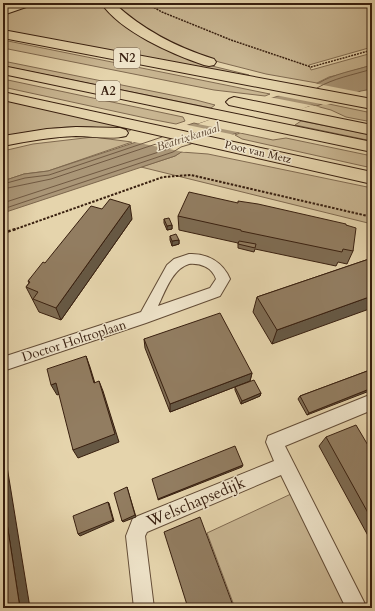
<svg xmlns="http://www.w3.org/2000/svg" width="375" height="611" font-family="Cardo,serif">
  <rect width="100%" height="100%" fill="#e5d4ac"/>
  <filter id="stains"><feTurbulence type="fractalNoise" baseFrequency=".005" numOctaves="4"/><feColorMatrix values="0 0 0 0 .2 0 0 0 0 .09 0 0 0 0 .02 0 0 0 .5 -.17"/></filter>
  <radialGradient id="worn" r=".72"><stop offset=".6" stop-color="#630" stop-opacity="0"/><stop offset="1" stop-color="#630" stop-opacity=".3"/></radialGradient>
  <!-- green -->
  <path fill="#c8b591" stroke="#806a50" d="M32,3H103L172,52L212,66L249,75L248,77L3,31V13Z
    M113,3H372V47L309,65L311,70L372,53V65L342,74L329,77L317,83L266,74L219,62L179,48L150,33Z
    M3,40L270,94L265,96L214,90L3,48Z
    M3,61L196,100L215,105L211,108L3,66Z
    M3,79L183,117L185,121L176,124L150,119L3,87Z
    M3,100L131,128L130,131C117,130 105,128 92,127C62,125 32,131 3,137Z
    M324,103L372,113V122L346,117L331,110L316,106Z
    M301,121L372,135V141L295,125Z
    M240,133L273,140L286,138L372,156V168L242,139L235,135Z
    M93,137L132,142L48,171L24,174L3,181V151L33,144Z
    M181,152L208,154L372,188V224L141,167L175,156Z
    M291,494L350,608H235L207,533Z"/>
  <!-- water -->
  <path fill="#aa9677" stroke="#7c664d" d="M372,65V89L361,91L316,106L312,105L273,117L270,122L183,151L175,156L3,213V181L24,174L48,171L194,123L198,124L240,110L241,108L319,83C333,74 356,70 372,65Z"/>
  <!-- pier -->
  <path fill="#e5d4ac" d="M313,83L364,93L326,105L275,95Z
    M269,97L320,107L317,108L309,106L302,109L300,113L278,120L274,119L271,124L242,133L198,124L209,120L212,115L231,109H240L242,105Z
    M183,124L235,135L184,152L129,141Z"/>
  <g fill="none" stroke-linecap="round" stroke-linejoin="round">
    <!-- shore -->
    <path stroke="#715a43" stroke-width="1" d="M317,88C334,78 353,75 372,69
      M3,184L25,178L49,175L162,137
      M3,189L51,179L171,139
      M3,203L171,148L181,142
      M3,209L173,152L181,147L191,144"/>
    <defs>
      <path id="street" d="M189,254C207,253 223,262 230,279L220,296L146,323L3,371V357L141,312L167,265L174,259ZM189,264C200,263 212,267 216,279L210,288L158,306C165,292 172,269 189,264Z
        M372,394V410L285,446L367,608H346L281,475L147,532L145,536L154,608H134L126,536L133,518L274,461L266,442L268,436Z"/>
      <path id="highway" d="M16,3H34L32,5L3,15V7Z
        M101,3H114C143,30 176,47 214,59L216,62L214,65L209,66L204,65C172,54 121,32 101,3Z
        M3,30L372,99V109L3,38Z
        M3,66L372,142V152L3,74Z
        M3,92L372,172V184L3,100Z
        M234,97L372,125V135L229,105L226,102L229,99Z
        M76,127L120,128L126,130L128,133L126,136C111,140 92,136 76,136C52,137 27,141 3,146V136L47,129Z"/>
    </defs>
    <!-- street casing -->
    <use href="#street" stroke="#634c36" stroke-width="2"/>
    <!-- highway casing -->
    <use href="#highway" stroke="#381f0f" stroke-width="2"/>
    <!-- path-far2 -->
    <path stroke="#381f0f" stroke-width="1.5" stroke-dasharray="2 1" stroke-linecap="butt" d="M146,3L162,12L231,40L311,67L372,50"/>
    <!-- path-far1 -->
    <path stroke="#381f0f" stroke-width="2" stroke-dasharray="2.5 1.5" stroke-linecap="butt" d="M13,230L163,177L191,175L372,217"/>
    <!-- path -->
    <path stroke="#381f0f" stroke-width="2.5" stroke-dasharray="3 2" stroke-linecap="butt" d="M3,233L16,229"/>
    <!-- street -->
    <use href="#street" fill="#eee3c9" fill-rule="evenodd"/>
    <!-- highway -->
    <use href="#highway" fill="#e5d4ac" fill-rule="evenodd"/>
  </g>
  <!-- wall -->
  <path fill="#7e6c53" stroke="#381f0f" d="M178,216L346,225L353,251L347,264L338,262L336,266L255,249L254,252L238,248V243L179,230Z
    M132,219L61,320L39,312L26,287L29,283L28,281L45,263Z
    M164,219L172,225V229L167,230L164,223Z
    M170,236L179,240V244L172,246L170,240Z
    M372,258L272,344L253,312L257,297Z
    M144,339L252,373L250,381L170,412L145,348Z
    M370,370L307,415L298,399L300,396Z
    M235,387L261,393L260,396L241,404L235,390Z
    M326,437L372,452V543L319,446Z"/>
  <!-- shaded-wall -->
  <path fill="#665844" stroke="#381f0f" d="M130,205L132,219L61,320L56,308Z
    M172,225V229L167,230V226Z
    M179,240V244L172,246V241Z
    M372,296V308L272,344L277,330Z
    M86,356L90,367L98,393L94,383Z
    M252,373L250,381L170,412V404Z
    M99,381L103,391L119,442L78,458L73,450Z
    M56,383L62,393L57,395L51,385Z
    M372,388V390L307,415L309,413Z
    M261,393L260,396L241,404L242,401Z
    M3,453L5,454L30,608H20L3,497Z
    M243,465L242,467L158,500V499Z
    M127,487L136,517L123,522L122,521Z
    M108,502L109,503L114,521L80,536L78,534Z"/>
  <!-- building -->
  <path fill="#927d61" stroke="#381f0f" d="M189,192L238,203V201L258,204L346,224V225L356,228L353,251L343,249L342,252L241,231V230L178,216Z
    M110,199L130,205L56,308L33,299L38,292L26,287L30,282L28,281L43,262L45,263L91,206L102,209Z
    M169,218L172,225L167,226L164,219Z
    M176,234L179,240L172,241L170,236Z
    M239,241L256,244L255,248L238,244Z
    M372,258V296L277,330L257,297Z
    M220,313L252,373L170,404L144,339Z
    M86,356L94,383L99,381L115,434L73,450L56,383L51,385L47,369Z
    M370,370L372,373V388L309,413L300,396Z
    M254,380L261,393L242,401L235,387Z
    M356,425L372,452V520L326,437Z
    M235,446L243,465L158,499L152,479Z
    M127,487L135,515L122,521L114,493Z
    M3,497L20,608H3Z
    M108,502L113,520L78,534L73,516Z
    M200,517L234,608H188L164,532Z"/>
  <g text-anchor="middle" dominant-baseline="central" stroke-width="3" stroke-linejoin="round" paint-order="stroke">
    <!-- far-street labels -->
    <g font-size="11" fill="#381f0f" stroke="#eee3c9">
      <text transform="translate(258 152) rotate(13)">Poot van Metz</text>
    </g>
    <!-- shield labels -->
    <g fill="#eee3c9" stroke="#6f5a47" stroke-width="1">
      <rect x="114" y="48" width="26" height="20" rx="3"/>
      <rect x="96" y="81" width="24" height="20" rx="3"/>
    </g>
    <g font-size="12" font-weight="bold" fill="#381f0f">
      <text x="127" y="58">N2</text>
      <text x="108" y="91">A2</text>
    </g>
    <!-- far-water labels -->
    <g font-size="12" font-style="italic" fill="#604933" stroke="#eee3c9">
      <text transform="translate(188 137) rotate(-18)">Beatrixkanaal</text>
    </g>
    <!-- street labels -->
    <g font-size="13" fill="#381f0f" stroke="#eee3c9">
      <text transform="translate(74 341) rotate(-18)">Doctor Holtroplaan</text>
    </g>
    <!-- near-street labels -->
    <g font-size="16" fill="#381f0f" stroke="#eee3c9">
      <text transform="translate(196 502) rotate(-23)">Welschapsedijk</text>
    </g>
  </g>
  <!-- margin -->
  <rect width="375" height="611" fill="none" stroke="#e5d4ac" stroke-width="16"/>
  <rect x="4" y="4" width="367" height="603" fill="none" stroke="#381f0f" stroke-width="2"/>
  <rect x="8" y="8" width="359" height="595" fill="none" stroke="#381f0f"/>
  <rect width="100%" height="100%" filter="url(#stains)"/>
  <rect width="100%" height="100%" fill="url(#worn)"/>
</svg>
